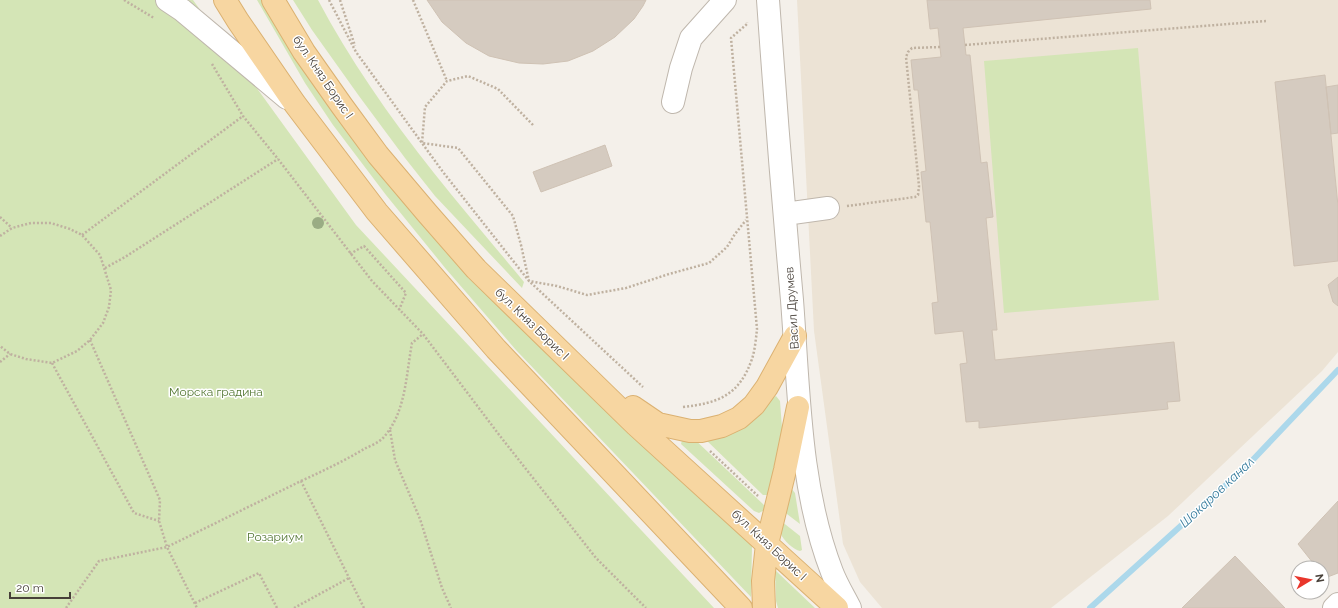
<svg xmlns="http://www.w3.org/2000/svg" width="1338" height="608" font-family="Raleway,sans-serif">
  <rect width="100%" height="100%" fill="#f4f0ea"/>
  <!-- education -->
  <path fill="#ece3d5" d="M797,0H1338V352L1322,371L1168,516L1051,608H882L860,582L843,544L814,331Z"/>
  <!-- green -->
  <path fill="#d4e5b6" d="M0,0H193L356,225L714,608H0Z
    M257,0H266L540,347L752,546L751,597L516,350L446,269L386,195L333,125L305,83Z
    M293,0H318C334,30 351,58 370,86C416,155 471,218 524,282L522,288L435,196L405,158L359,96L312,30Z
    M1138,48L1159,300L1004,313L984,61Z
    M776,396L780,401L782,428L770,495H763L704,438L761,408L773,398Z
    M691,436L765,506L766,509L759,513L754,511L681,444L682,440Z
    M791,488L795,493L800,524L783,511Z
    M781,521L800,536L802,550L800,551C794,550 783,540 781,534C779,531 780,525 781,521Z
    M775,570L815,608H778L776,601Z"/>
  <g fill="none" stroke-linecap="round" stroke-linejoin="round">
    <!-- stream -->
    <path stroke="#acd8eb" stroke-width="6" d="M1090,608L1247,466L1338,370"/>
  </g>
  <!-- building -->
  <path fill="#d5cbc0" stroke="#cfc2b4" d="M427,0H646L643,6L634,19L615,37L593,51L568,61L543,64L519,63L489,56L466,43L442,22Z
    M927,0H1150L1151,9L963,28L966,55H970L981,163L987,162L993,217L986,218L997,330H992L995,360L1174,342L1180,401L1167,402L1168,409L979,428V421L966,422L960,364L967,363L963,331L935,334L932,303L938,302L930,222H926L921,172L926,171L918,90H914L911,60L941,57L938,28L930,29Z
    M1325,75L1338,206V261L1294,266L1275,82Z
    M1338,85V133L1331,134L1326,87Z
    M605,145L612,166L541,192L533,172Z
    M1338,277V306L1333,302L1328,285Z
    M1338,501V573L1325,578L1322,574V568H1317L1298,544Z
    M1235,556L1285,608H1182Z"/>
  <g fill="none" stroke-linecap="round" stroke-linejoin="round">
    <defs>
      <path id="minor" d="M167,0L182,10L287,98
        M768,0C775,100 783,200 792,300C799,390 799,487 832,572C837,585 844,596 850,608
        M673,102L681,68L691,38L725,0
        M785,214L828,208
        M1334,608L1338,604"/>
      <path id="major" d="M225,0L238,21L295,104L377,212L496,349L741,608
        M273,0L304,52L342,106L378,155L427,213L476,269L636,425L837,608
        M633,407L658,424L690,431H701L722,426L739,418L754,405L767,387L795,336
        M764,608L763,581L767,544L785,470L798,407"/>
    </defs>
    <!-- minor casing -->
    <use href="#minor" stroke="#bfb7ad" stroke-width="24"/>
    <!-- major casing -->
    <use href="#major" stroke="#dbb171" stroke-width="24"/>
    <!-- path -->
    <path stroke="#bfb1a0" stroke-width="2.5" stroke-dasharray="2 2" stroke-linecap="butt" d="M124,0L154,18
      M329,0L356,52L443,172L529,281L643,387
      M340,0L355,46
      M413,0L447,81
      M965,45L1266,21
      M212,64L243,116L278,159L372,281L423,334L500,436L596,558L646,608
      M533,125L498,89L468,76L447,81L425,107L422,143L458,148L513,216L521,245L529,281L557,286L587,295L626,288L669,274L709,263L727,247L735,234L746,220
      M847,206L915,197L918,195L919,186L906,57L908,52L912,48L940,47
      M0,217L12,228
      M82,235L243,116
      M0,236L12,228L31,223H51L70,229L82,235L100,255L111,290L109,307L103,323L90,340L77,351L52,363L26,359L10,354L0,346
      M350,254L364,246L406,293L399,310
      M105,268L125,257L278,159
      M90,340L160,500L159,521L167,547L197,608
      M0,362L10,354
      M52,363L134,513L159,521
      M683,407C718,403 739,396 752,359C755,350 756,338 757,329L731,38L747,24V22
      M390,430L395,460L420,519L442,588L451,608
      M710,451L758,496
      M301,481C323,471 344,461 364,449C370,446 378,443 383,438C406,413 406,375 412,343L423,334
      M195,603L259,573L277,608
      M66,608L99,561L167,547L301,481L364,608
      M294,608L349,578"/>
    <!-- minor -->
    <use href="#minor" stroke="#fff" stroke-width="22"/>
    <!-- major -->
    <use href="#major" stroke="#f7d6a1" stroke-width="22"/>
  </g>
  <!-- trees -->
  <circle fill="#9aac84" cx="318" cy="223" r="6"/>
  <g text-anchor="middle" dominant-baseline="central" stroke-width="3" stroke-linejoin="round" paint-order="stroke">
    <!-- street labels -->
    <g font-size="12" fill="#474039" stroke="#fff">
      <text transform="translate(323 77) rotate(56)">бул. Княз Борис I</text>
      <text transform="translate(792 308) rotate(-94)">Васил Друмев</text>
      <text transform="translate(532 324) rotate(44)">бул. Княз Борис I</text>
      <text transform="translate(769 545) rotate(43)">бул. Княз Борис I</text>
    </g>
    <!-- park labels -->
    <g font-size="12" fill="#517530" stroke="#fff">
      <text x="216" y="392">Морска градина</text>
      <text x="275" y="537">Розариум</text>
    </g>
    <!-- water labels -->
    <g font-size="13" font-style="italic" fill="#357b9c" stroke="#fff">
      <text transform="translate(1217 492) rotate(-43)">Шокаров канал</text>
    </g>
  </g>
  <!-- north arrow -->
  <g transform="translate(1310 580) rotate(80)"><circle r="19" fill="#ffffff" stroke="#b5b3b0"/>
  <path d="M0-3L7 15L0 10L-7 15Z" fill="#e9362c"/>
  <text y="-6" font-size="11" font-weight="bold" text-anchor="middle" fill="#474039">N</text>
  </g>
  <!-- scale -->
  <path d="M10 592v6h60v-6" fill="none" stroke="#474039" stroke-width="2"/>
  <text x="16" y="592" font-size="12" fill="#474039" stroke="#ffffff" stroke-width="3" paint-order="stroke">20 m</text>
</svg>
